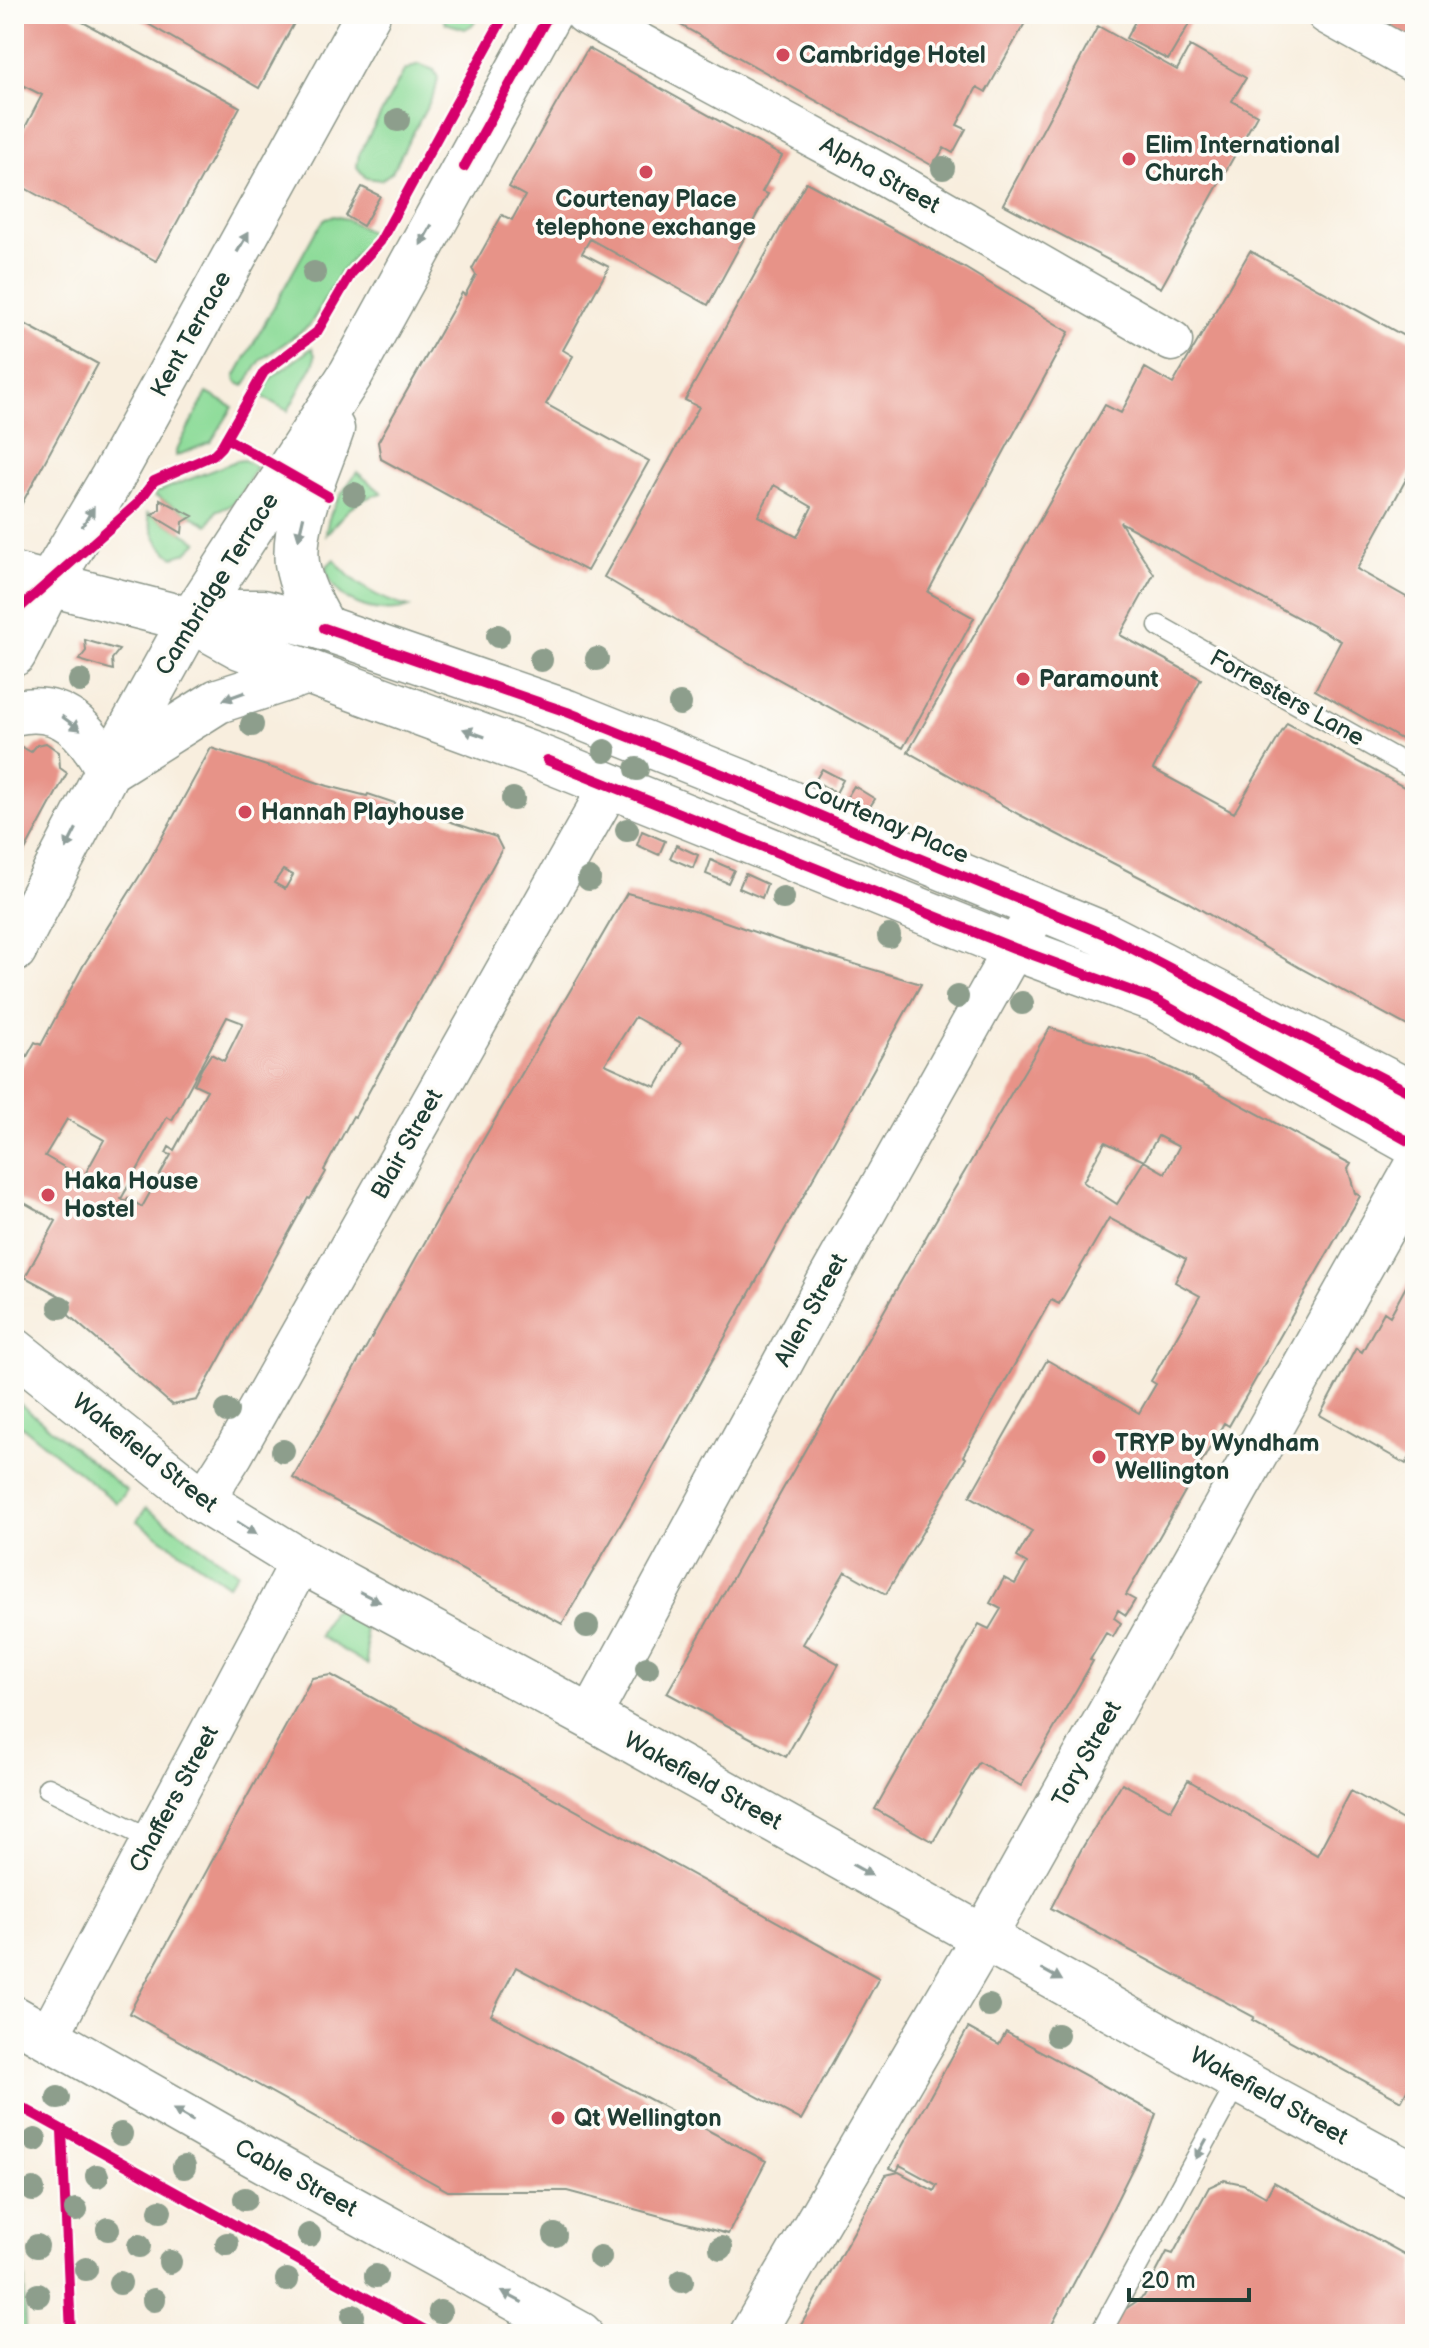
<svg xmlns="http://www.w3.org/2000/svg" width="1429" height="2348" font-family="'Balsamiq Sans',sans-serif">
  <rect width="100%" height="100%" fill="#fdfcf7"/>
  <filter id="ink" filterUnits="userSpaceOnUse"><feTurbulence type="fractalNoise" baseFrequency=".0125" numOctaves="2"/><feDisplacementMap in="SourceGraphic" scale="16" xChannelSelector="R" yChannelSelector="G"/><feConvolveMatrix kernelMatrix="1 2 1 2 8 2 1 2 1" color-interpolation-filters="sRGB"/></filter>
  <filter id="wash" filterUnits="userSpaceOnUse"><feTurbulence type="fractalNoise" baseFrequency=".006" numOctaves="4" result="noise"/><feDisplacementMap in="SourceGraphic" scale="32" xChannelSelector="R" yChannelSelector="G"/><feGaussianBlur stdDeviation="1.8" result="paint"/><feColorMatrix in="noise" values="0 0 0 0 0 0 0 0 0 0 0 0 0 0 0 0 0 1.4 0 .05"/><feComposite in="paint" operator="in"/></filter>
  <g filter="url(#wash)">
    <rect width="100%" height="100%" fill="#f8eede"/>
    <!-- green -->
    <path fill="#8edc9a" stroke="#568c67" stroke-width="2" d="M442,14H480L472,25L465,29L445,23Z
      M418,64L434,70L438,78L435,92L392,172L381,180L366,178L357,167L359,154L404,71Z
      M334,216L346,219L373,234L340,273L310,325L261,360L244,386L236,382L235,377L314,234L326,218Z
      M312,348L315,355L314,363L288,411L261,396L271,378Z
      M207,393L233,407L211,442L176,456V451Z
      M244,460L256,467C246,484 239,508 217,510L208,525L155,496L157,492L236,461Z
      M357,472L382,493C355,499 343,514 326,535C327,510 343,492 357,472Z
      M147,513L152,515L198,542L186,553L174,557C157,548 152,531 147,513Z
      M334,559C352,584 380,600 409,607C380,618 330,602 326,567Z
      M14,1399L127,1491L117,1503L14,1420Z
      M146,1508L237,1572L228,1585L137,1521Z
      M338,1610L364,1624L368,1665L319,1636L331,1611Z
      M14,2136L23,2142L25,2334H14Z"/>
    <g id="blocks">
      <!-- building -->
      <path fill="#e79388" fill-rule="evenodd" d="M14,14H68L240,107L156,261L14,182V133L20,137L42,95L14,81Z
        M131,14H299L259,88Z
        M661,14H1030L986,92L977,87L957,125L966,129L953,153L944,148L933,166Z
        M1139,14H1195L1168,60L1126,38Z
        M1375,14H1415V40L1389,26L1391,23Z
        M1098,26L1177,70L1190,46L1246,78L1232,101L1257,115L1161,288L1003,204Z
        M588,48L782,156L762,192L768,194L708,305L590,239L582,253L609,267L563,350L573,356L546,404L649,461L587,571L381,459L378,442L462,293L465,295L476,275L472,269L502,215L512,220L525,196L509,187Z
        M806,182L965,268L1069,332L928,592L974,618L903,748L749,663L604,577L699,407L685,400ZM774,485L812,507L797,537L758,516Z
        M362,187L380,196L363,226L346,216Z
        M1250,251L1415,342V463L1357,569L1415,602V747L1315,690L1341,641L1120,522L1154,574L1120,635L1201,679L1153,769L1234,813L1287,723L1415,793V1030L1300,968L1186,901L1020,815L908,752L1105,405L1121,413L1145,368L1173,384Z
        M14,318L98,364L14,518Z
        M160,499L193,516L183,522L182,533L152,515L160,509Z
        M85,640L119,650L112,659L113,670L79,660L86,651Z
        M46,743L59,752L60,768L67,773L14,871V761L22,747L31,752L37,745Z
        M211,748L328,786L367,796L368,794L496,837L502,849L355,1117L353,1116L324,1170L326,1172L310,1199L308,1198L197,1400L172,1405L65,1312L71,1302L25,1277L56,1221L14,1197V1080L35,1042L41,1045L83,966L149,861ZM283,870L293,875L285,889L274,883ZM227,1017L243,1023L224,1061L211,1054L202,1068L194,1084L207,1090L174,1150L169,1147L166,1153L171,1155L142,1207L128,1198L126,1202L121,1199L167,1117L172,1120ZM67,1119L104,1140L83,1178L45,1156Z
        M822,769L843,780L836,793L815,781Z
        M854,786L875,799L867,811L846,799Z
        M642,831L665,841L659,855L637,845Z
        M676,845L698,855L693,868L670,858Z
        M711,860L734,870L728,883L706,874Z
        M745,874L767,884L762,898L739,888Z
        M627,893L697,912L795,946L921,984L632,1505L562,1624L293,1478L454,1190ZM635,1017L681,1043L656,1087L605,1064Z
        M1050,1028L1147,1057L1190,1077L1351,1164L1348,1169L1355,1193L1360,1196L1229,1426L1224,1423L1126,1595L1135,1600L1126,1615L1118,1610L1114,1618L1121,1623L1113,1637L1106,1633L1090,1660L1093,1661L1021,1786L979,1762L933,1842L875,1809L979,1624L989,1629L1001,1609L990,1603L1004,1578L1015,1584L1027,1563L1017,1557L1032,1531L970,1496L1047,1360L1139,1413L1156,1384L1151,1381L1200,1296L1175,1282L1186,1259L1109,1218L1059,1304L1051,1300L963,1456L966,1458L886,1594L845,1571L803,1644L839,1664L786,1757L667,1693L930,1230ZM1158,1136L1179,1147L1165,1173L1144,1161ZM1105,1142L1144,1161L1117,1204L1083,1182Z
        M1415,1270V1456L1412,1454L1406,1464L1320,1415L1356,1348L1362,1352L1384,1312L1390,1316Z
        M331,1675L879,1978L801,2120L516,1967L491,2015L766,2161L728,2234L567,2191H448L129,2013L312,1678Z
        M1188,1780L1317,1855L1351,1791L1415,1827V2075L1401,2101L1252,2020L1254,2017L1051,1908L1081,1850L1122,1783L1171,1810Z
        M968,2028L999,2045L1006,2032L1156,2114L1147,2139L1105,2224L1047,2334H796L886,2175L899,2172L934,2191L937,2185L900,2165L897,2171L890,2168Z
        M1224,2180L1243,2184L1266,2197L1274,2182L1415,2260V2334H1101L1124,2310L1144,2296L1167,2252L1173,2254L1209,2187Z"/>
    </g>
  </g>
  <g filter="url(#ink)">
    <use href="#blocks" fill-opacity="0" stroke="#8c9689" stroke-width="2"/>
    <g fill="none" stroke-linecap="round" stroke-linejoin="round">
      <defs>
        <path id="service" d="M1159,626L1415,770
          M48,1788L152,1840
          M1100,2334L1239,2080"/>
        <path id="minor" d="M585,14L879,173L1172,341
          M1327,14L1415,63
          M203,1501L233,1454L610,786
          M590,1717L830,1276L1014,948L1041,907
          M48,2037L301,1561"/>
        <path id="tertiary" d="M14,575L191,620L240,647L547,760L1014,948L1156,1000L1415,1145
          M191,620L234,612H263L324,628L567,712L742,782L914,856L1106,935L1415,1095
          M752,2334L984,1937L1415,1170"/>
        <path id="primary" d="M324,628C313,608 300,586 297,563C292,523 319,468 332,429
          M14,654L49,585L111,480L368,14
          M14,713C62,701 88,731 108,770
          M110,769L218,701L308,672
          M14,950L108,770L191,620L351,374L549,14
          M14,1350L203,1501L301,1561L590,1717L1240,2081L1415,2176
          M14,2018L251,2153L580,2334"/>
      </defs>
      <!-- service casing -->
      <use href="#service" stroke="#8c9689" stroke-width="23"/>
      <!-- minor casing -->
      <use href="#minor" stroke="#8c9689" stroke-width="43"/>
      <!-- tertiary casing -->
      <use href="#tertiary" stroke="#8c9689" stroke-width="47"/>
      <!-- primary casing -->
      <use href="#primary" stroke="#8c9689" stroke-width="47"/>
      <!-- service -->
      <use href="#service" stroke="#fff" stroke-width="20"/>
      <!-- minor -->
      <use href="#minor" stroke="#fff" stroke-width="40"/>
      <!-- tertiary -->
      <use href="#tertiary" stroke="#fff" stroke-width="44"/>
      <!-- primary -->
      <use href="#primary" stroke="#fff" stroke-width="44"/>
      <defs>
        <path id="cycleway" d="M464,167L549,14
          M226,438L328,496
          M14,613L137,504L154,481L213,455L221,447L264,372L317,332L351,274L380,242L505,14
          M324,628L567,712L742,782L914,856L1106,935L1415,1095
          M547,760L1014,948L1156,1000L1415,1145
          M14,2103L432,2334
          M62,2130L71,2334"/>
      </defs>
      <!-- cycleway casing -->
      <use href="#cycleway" stroke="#fdfcf7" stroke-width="15"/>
      <!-- cycleway -->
      <use href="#cycleway" stroke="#d6006c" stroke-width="10"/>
    </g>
    <!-- trees -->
    <g fill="#8d9e8c">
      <circle cx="398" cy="120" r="12"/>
      <circle cx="943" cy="168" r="12"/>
      <circle cx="314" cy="273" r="12"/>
      <circle cx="354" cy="494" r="12"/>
      <circle cx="498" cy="636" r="12"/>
      <circle cx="597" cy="659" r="12"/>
      <circle cx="541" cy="660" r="12"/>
      <circle cx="80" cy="681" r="12"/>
      <circle cx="680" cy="704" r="12"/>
      <circle cx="252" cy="725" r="12"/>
      <circle cx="605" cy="751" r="12"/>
      <circle cx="637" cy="769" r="12"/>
      <circle cx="513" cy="799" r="12"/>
      <circle cx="627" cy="830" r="12"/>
      <circle cx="589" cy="879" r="12"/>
      <circle cx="783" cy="898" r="12"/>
      <circle cx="889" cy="936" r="12"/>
      <circle cx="957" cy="997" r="12"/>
      <circle cx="1022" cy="1003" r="12"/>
      <circle cx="60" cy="1307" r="12"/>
      <circle cx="227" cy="1411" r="12"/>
      <circle cx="283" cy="1451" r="12"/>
      <circle cx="587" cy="1626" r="12"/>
      <circle cx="647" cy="1668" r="12"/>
      <circle cx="989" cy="2006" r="12"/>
      <circle cx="1057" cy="2035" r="12"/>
      <circle cx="58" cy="2098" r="12"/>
      <circle cx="121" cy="2134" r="12"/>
      <circle cx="35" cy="2140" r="12"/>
      <circle cx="184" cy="2167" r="12"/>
      <circle cx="97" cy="2176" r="12"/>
      <circle cx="33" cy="2190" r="12"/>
      <circle cx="245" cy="2199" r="12"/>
      <circle cx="76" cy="2210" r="12"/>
      <circle cx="160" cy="2211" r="12"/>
      <circle cx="108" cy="2229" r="12"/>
      <circle cx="309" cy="2235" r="12"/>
      <circle cx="555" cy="2235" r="12"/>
      <circle cx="227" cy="2244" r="12"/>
      <circle cx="37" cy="2246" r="12"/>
      <circle cx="139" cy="2246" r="12"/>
      <circle cx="721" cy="2248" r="12"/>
      <circle cx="600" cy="2257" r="12"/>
      <circle cx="170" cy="2262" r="12"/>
      <circle cx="86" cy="2269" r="12"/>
      <circle cx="376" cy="2276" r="12"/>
      <circle cx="287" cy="2280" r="12"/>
      <circle cx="682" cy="2281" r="12"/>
      <circle cx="120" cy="2283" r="12"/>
      <circle cx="38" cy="2295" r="12"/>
      <circle cx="154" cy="2300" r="12"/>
      <circle cx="440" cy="2312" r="12"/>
      <circle cx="353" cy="2316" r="12"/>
    </g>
    <!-- one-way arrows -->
    <defs><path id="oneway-solid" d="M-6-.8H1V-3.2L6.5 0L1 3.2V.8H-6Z" transform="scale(2)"/></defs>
    <g fill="#8f9e9a">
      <use href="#oneway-solid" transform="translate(426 235) rotate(119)"/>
      <use href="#oneway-solid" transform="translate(243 242) rotate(-60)"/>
      <use href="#oneway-solid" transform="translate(88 517) rotate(-59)"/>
      <use href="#oneway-solid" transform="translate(301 528) rotate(103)"/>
      <use href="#oneway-solid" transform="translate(234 696) rotate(160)"/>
      <use href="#oneway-solid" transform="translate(71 723) rotate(36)"/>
      <use href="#oneway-solid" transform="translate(474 733) rotate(-160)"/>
      <use href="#oneway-solid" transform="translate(71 839) rotate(117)"/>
      <use href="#oneway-solid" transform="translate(247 1528) rotate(32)"/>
      <use href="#oneway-solid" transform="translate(370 1597) rotate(27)"/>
      <use href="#oneway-solid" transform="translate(862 1870) rotate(29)"/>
      <use href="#oneway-solid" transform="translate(1052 1975) rotate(29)"/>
      <use href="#oneway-solid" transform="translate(183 2115) rotate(-150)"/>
      <use href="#oneway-solid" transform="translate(1201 2149) rotate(119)"/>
      <use href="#oneway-solid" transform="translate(512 2297) rotate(-152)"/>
    </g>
  </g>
  <!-- markers -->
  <g fill="#d1495b" stroke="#fdfcf7" stroke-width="3">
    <circle cx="783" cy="55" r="8"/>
    <circle cx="1129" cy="159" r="8"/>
    <circle cx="646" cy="172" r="8"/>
    <circle cx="1023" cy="679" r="8"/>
    <circle cx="245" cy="812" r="8"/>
    <circle cx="48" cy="1195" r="8"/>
    <circle cx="1099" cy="1457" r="8"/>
    <circle cx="558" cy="2118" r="8"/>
  </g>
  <g text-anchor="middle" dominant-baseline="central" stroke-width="7" stroke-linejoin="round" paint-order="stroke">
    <!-- poi labels -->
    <g font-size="24" font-weight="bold" fill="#1f3d34" stroke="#fdfcf7" text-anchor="start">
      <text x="799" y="55">Cambridge Hotel</text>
      <text x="1145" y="145">Elim International<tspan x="1145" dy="28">Church</tspan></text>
      <text x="646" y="199" text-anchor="middle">Courtenay Place<tspan x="646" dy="28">telephone exchange</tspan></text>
      <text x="1039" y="679">Paramount</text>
      <text x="261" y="812">Hannah Playhouse</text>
      <text x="64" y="1181">Haka House<tspan x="64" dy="28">Hostel</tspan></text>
      <text x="1115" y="1443">TRYP by Wyndham<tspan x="1115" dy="28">Wellington</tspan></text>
      <text x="574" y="2118">Qt Wellington</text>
    </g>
    <!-- street labels -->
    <g font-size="24" fill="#1f3d34" stroke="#fdfcf7">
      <text transform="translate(880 175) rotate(29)">Alpha Street</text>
      <text transform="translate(191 334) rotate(-61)">Kent Terrace</text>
      <text transform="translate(217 584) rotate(-58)">Cambridge Terrace</text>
      <text transform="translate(1287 698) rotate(29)">Forresters Lane</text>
      <text transform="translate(886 822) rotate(23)">Courtenay Place</text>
      <text transform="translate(407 1144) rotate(-61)">Blair Street</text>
      <text transform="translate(811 1310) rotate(-61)">Allen Street</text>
      <text transform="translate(145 1453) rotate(38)">Wakefield Street</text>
      <text transform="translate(1087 1754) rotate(-61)">Tory Street</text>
      <text transform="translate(703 1781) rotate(29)">Wakefield Street</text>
      <text transform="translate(174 1799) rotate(-62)">Chaffers Street</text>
      <text transform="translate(1269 2096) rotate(29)">Wakefield Street</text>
      <text transform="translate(296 2178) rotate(29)">Cable Street</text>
    </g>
  </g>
  <!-- margin -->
  <rect width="1429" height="2348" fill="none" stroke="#fdfcf7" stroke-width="48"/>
  <!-- scale -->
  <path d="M1129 2288v12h120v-12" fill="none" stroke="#1f3d34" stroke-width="4"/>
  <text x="1141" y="2288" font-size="24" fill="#1f3d34" stroke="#fdfcf7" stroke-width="6" paint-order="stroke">20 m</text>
</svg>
